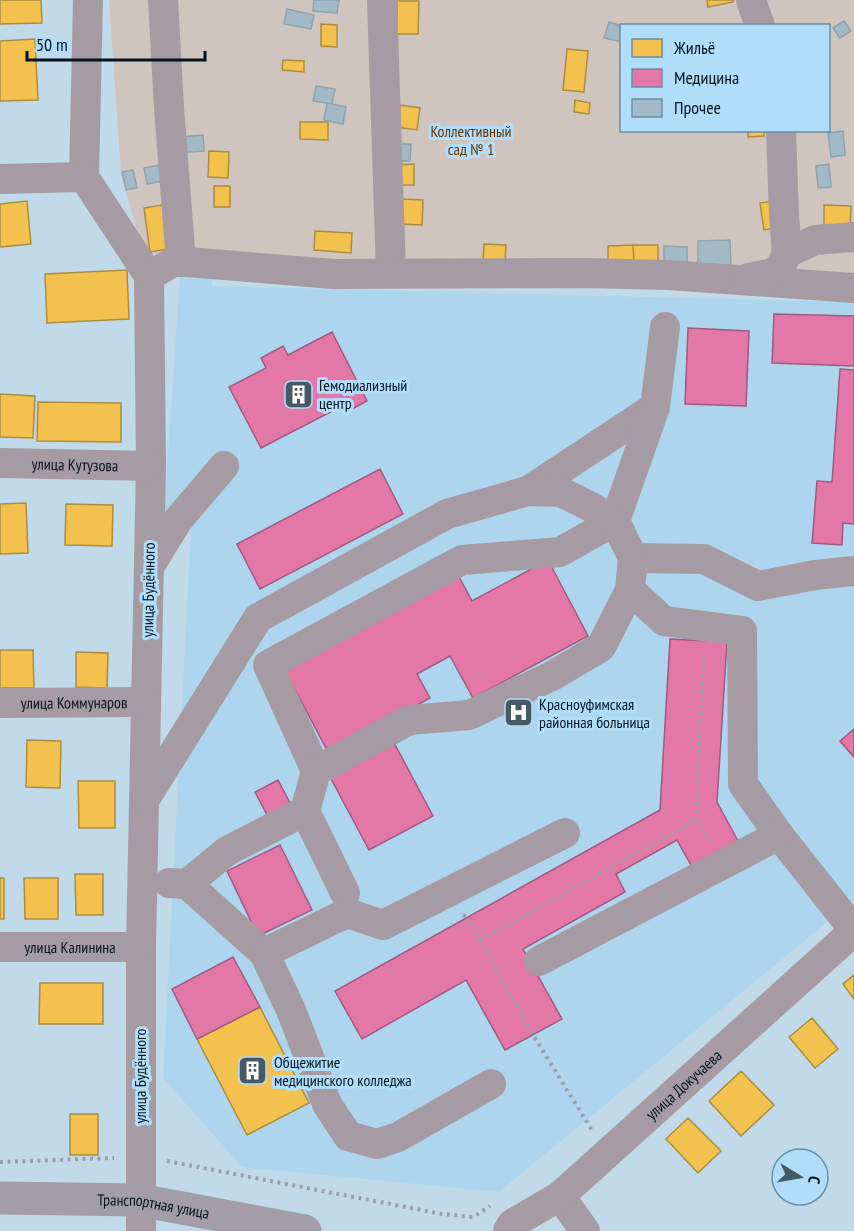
<svg xmlns="http://www.w3.org/2000/svg" width="854" height="1231" font-family="'PT Sans Narrow',sans-serif">
  <rect width="100%" height="100%" fill="#c1dae9"/>
  <!-- built -->
  <path fill="#add6ee" d="M180,274H211L212,286L854,302V900L499,1192L242,1167L163,1078L191,527L164,513Z"/>
  <!-- green -->
  <path fill="#cfc5be" fill-rule="evenodd" d="M109,0H854V296L143,253L121,173ZM622,26H828V130H622Z"/>
  <!-- homes -->
  <path fill="#f2c14e" stroke="#ab8d40" stroke-width="1.5" d="M0,0H41L42,23L0,24Z
    M707,0H733V2L708,7Z
    M397,1H419L418,34H397Z
    M321,24L337,25V47L321,46Z
    M35,39L38,100L0,101V41Z
    M567,49L588,51L584,92L563,90Z
    M283,60L304,61V72L282,70Z
    M575,100L590,103L589,114L574,112Z
    M400,105L420,108L417,130L397,127Z
    M300,122H328V140L300,139Z
    M748,130H764V136L748,137Z
    M209,151L229,152L228,178L208,177Z
    M414,164V185H394L393,165Z
    M214,186H230V207H214Z
    M400,199L423,200L422,225L399,224Z
    M27,201L31,244L0,247V204Z
    M772,201L776,228L764,230L760,203Z
    M168,204L175,248L150,252L144,208Z
    M824,205L851,206L850,230H824Z
    M315,231L352,233L351,253L314,250Z
    M484,244L506,245L505,263L483,261Z
    M633,245L634,261L608,262V246Z
    M633,245H658V264L634,261Z
    M127,270L129,319L47,323L45,274Z
    M0,394L35,396L33,438L0,437Z
    M38,402L121,403V442L37,441Z
    M26,503L28,553L0,554V504Z
    M66,504L113,505L112,546L65,545Z
    M0,650H33L34,688H0Z
    M76,652L108,653L107,688L76,687Z
    M27,740L61,741L60,788L26,787Z
    M78,781H115V828H79Z
    M75,874H103V915H76Z
    M0,878H4V919H0Z
    M24,878H58V919H25Z
    M854,975V999L843,984Z
    M40,983H103V1024H39Z
    M260,1007L309,1103L247,1135L197,1039Z
    M812,1018L838,1049L815,1068L789,1037Z
    M741,1071L774,1105L741,1136L709,1101Z
    M70,1114H98V1155H70Z
    M688,1118L721,1151L698,1173L666,1139Z"/>
  <!-- health -->
  <path fill="#e377a8" stroke="#a0597f" stroke-width="1.5" d="M774,314L854,316V366L772,363Z
    M688,328L749,331L746,406L685,404Z
    M332,332L367,401L345,413L340,407L261,448L229,387L266,368L261,358L283,346L288,355Z
    M840,369L854,370V524L843,523L842,545L812,543L817,481L832,482Z
    M380,469L403,514L260,589L237,544Z
    M548,560L588,636L473,698L450,656L417,674L430,698L360,736L392,739L433,816L369,850L328,773V752L284,669L458,575L472,601Z
    M670,639L727,642L717,802L738,841L696,874L677,840L616,874L625,892L523,949L562,1019L505,1050L466,980L362,1039L335,991L660,810Z
    M854,729V757L840,741Z
    M278,780L291,805L268,817L255,792Z
    M280,845L312,910L258,936L227,871Z
    M233,957L260,1007L197,1039L172,989Z"/>
  <!-- building -->
  <path fill="#a2bac7" stroke="#8fa2ae" stroke-width="1.5" d="M314,0H339L337,13L313,11Z
    M287,9L314,15L311,29L284,24Z
    M844,21L851,31L840,38L833,28Z
    M609,22L622,26V42L604,38Z
    M316,86L335,89L332,104L313,101Z
    M327,103L346,107L343,124L324,120Z
    M843,131L845,155L831,157L828,133Z
    M203,135L204,151L179,153L178,137Z
    M392,144H411L410,161H392Z
    M165,164L168,180L147,184L144,168Z
    M829,164L831,187L818,188L816,166Z
    M133,170L137,188L126,190L122,172Z
    M730,240L731,269L698,270V241Z
    M664,246L687,247V268H664Z"/>
  <g fill="none" stroke-linecap="round" stroke-linejoin="round">
    <!-- path -->
    <path stroke="#9c9ea8" stroke-width="4" stroke-dasharray="3 4.5" stroke-linecap="butt" d="M696,820L703,659
      M463,915L467,917L533,1035L593,1132
      M481,940L696,820L711,841
      M167,1161L442,1214L473,1217L490,1206
      M0,1162L114,1158"/>
    <!-- minor -->
    <g stroke="#a69ba2" stroke-width="30">
      <path d="M88,0L84,177L149,276L151,466L141,947V1231"/>
      <path d="M163,0L169,108L181,262"/>
      <path d="M382,0L391,273"/>
      <path d="M751,0L760,26"/>
      <path d="M0,179L84,177"/>
      <path d="M787,253L815,240L854,237"/>
      <path d="M149,276L175,261L333,274L585,273L668,275L854,288"/>
      <path d="M749,278L773,273L781,266L787,253L784,215L781,130"/>
      <path id="s1" d="M0,463L151,466"/>
      <path d="M528,491L655,407L665,327"/>
      <path d="M633,558L704,559L758,586L815,575L854,571"/>
      <path d="M149,567L178,520L224,466"/>
      <path d="M630,590L664,621L742,631L743,784L779,835L854,930"/>
      <path id="s2" d="M0,703L146,702"/>
      <path d="M316,771L268,665L462,560L560,552L615,521L655,407"/>
      <path d="M145,799L258,618L447,514L528,491L561,492L591,507L615,521L633,558L630,590L601,647L552,676L469,715L409,720L316,771L305,811L227,851L187,884"/>
      <path d="M305,811L345,893"/>
      <path d="M169,883L187,884L264,953L291,1010L327,1104L348,1136L377,1144L398,1137L491,1084"/>
      <path id="s3" d="M0,947H141"/>
      <path d="M264,953L347,913L383,925L565,833"/>
      <path d="M539,961L779,835"/>
      <path d="M560,1196L585,1231"/>
      <path id="s4" d="M508,1231L512,1224L560,1196L854,931"/>
    </g>
    <!-- major -->
    <path stroke="#a29da8" stroke-width="33" id="s5" d="M0,1198L139,1200L305,1231"/>
  </g>
  <!-- icons -->
  <defs>
    <symbol id="building-square" viewBox="-11 -11 22 22"><rect x="-9" y="-9" width="18" height="18" rx="4" fill="#465965" stroke="#b0defa"/><path d="M-4-6H4V6H1V3H-1V6H-4ZM-2.5-4.3h1.7v1.8h-1.7ZM.8-4.3h1.7v1.8H.8ZM-2.5-1h1.7V.8h-1.7ZM.8-1h1.7V.8H.8Z" fill="#fff"/></symbol>
    <symbol id="hospital-square" viewBox="-11 -11 22 22"><rect x="-9" y="-9" width="18" height="18" rx="4" fill="#465965" stroke="#b0defa"/><path d="M-5-5h3v3.5h4V-5h3V5h-3V1.5h-4V5h-3Z" fill="#fff"/></symbol>
  </defs>
  <g fill-rule="evenodd">
    <use href="#building-square" x="282" y="378" width="33" height="33"/>
    <use href="#hospital-square" x="502" y="696" width="33" height="33"/>
    <use href="#building-square" x="236" y="1054" width="33" height="33"/>
  </g>
  <g text-anchor="middle" dominant-baseline="central" stroke-width="6" stroke-linejoin="round" paint-order="stroke">
    <!-- park labels -->
    <g font-size="16" fill="#683404" stroke="#b0defa">
      <text x="471" y="131">Коллективный<tspan x="471" dy="18">сад № 1</tspan></text>
    </g>
    <!-- poi labels -->
    <g font-size="16" fill="#04141e" stroke="#b0defa" text-anchor="start">
      <text x="319" y="385">Гемодиализный<tspan x="319" dy="18">центр</tspan></text>
      <text x="539" y="704">Красноуфимская<tspan x="539" dy="18">районная больница</tspan></text>
      <text x="274" y="1062">Общежитие<tspan x="274" dy="18">медицинского колледжа</tspan></text>
    </g>
    <!-- street labels -->
    <g font-size="16" fill="#04141e" stroke="#b0defa">
      <text stroke="none"><textPath href="#s1" startOffset="75">улица Кутузова</textPath></text>
      <text transform="translate(148 590) rotate(-89)">улица Будённого</text>
      <text stroke="none"><textPath href="#s2" startOffset="74">улица Коммунаров</textPath></text>
      <text stroke="none"><textPath href="#s3" startOffset="70">улица Калинина</textPath></text>
      <text transform="translate(140 1076) rotate(-90)">улица Будённого</text>
      <text stroke="none"><textPath href="#s4" startOffset="230">улица Докучаева</textPath></text>
      <text stroke="none"><textPath href="#s5" startOffset="154">Транспортная улица</textPath></text>
    </g>
  </g>
  <!-- legend -->
  <rect x="620" y="24" width="210" height="108" fill="#b0defa" stroke="#6b8da2" stroke-width="1.5"/>
  <rect x="632" y="39" width="30" height="18" fill="#f2c14e" stroke="#6b8da2" stroke-width="1.5"/>
  <text x="674" y="54" font-size="18" fill="#04141e">Жильё</text>
  <rect x="632" y="69" width="30" height="18" fill="#e377a8" stroke="#6b8da2" stroke-width="1.5"/>
  <text x="674" y="84" font-size="18" fill="#04141e">Медицина</text>
  <rect x="632" y="99" width="30" height="18" fill="#a2bac7" stroke="#6b8da2" stroke-width="1.5"/>
  <text x="674" y="114" font-size="18" fill="#04141e">Прочее</text>
  <!-- north arrow -->
  <g transform="translate(800 1177) rotate(101)"><circle r="28" fill="#b0defa" stroke="#6b8da2" stroke-width="1.5"/>
  <path d="M0-4.5L10 22L0 15L-10 22Z" fill="#465965"/>
  <text y="-9" font-size="16" font-weight="bold" text-anchor="middle" fill="#04141e">С</text>
  </g>
  <!-- scale -->
  <path d="M27 51v9h178v-9" fill="none" stroke="#04141e" stroke-width="3"/>
  <text x="36" y="51" font-size="18" fill="#04141e" stroke="#b0defa" stroke-width="4.5" paint-order="stroke">50 m</text>
</svg>
